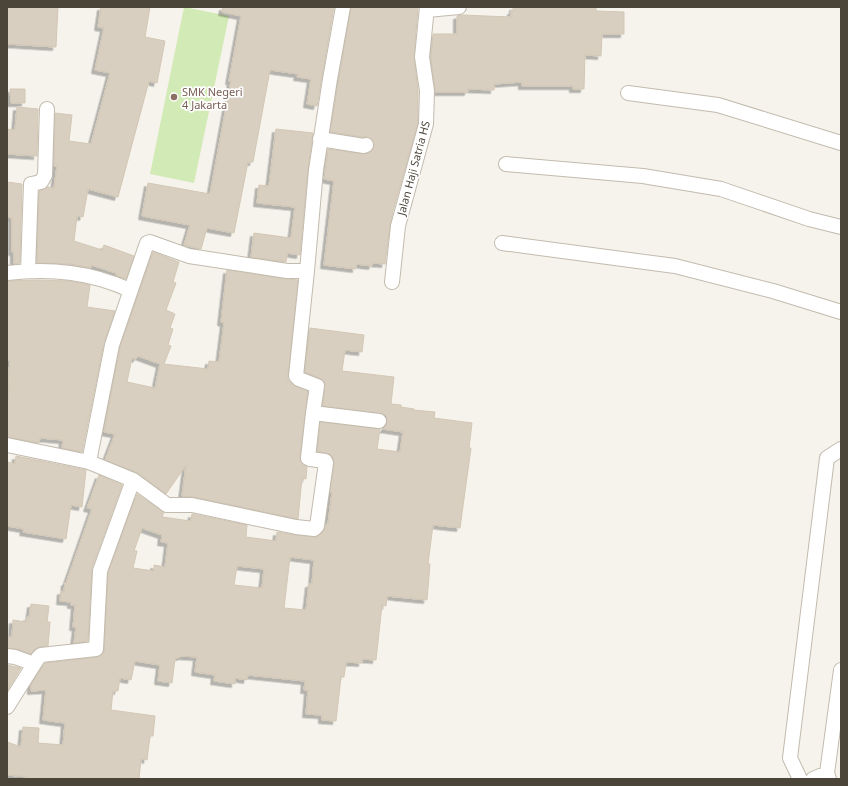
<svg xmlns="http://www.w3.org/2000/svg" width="848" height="786" font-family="'Noto Sans',sans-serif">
  <defs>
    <filter id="shadow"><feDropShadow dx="-3.5" dy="3.5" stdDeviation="0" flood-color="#0004"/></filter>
  </defs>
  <rect width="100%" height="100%" fill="#f6f3ec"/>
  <!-- green -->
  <path fill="#d2eab5" d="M184,7L229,16L194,183L150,174Z"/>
  <!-- building -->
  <path fill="#d8cfc1" stroke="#d3c7b4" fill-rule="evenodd" filter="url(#shadow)" d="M7,7H58L56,47L7,44Z
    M101,7H150L145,37L165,41L157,83L149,81L118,197L88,189L83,217L77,216L74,241L102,250L104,245L134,256L126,279L116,275V273L91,265V268L71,264L37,263L39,191L48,187L54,188L57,166H54L55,113L72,115L69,141L91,144L110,73L95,70L104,28L98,27Z
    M223,7H334L317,106L307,104L311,79L297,77L298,74L270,70L253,162H248L234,233L207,228L201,249L184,245L190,225L142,216L148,183L210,194L231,81H229L241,16L222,12Z
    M351,7H418L414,56L418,91V123L393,211L390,225L385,264L373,263L372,266L356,264V269L324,265L334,181L324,179L328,149L363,154L370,152L374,146L373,141L367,137H363L330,132Z
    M513,7H596V11L624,12V34H602L601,56L585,55L584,89H573V86H522V82L494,84V90L468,89V92H435L431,57L433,34H457V16L462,15L511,17V11H513Z
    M10,89H25V103H11Z
    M17,107L38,109L37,156L7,154V129L15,130Z
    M276,129L313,133L308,169L300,255L287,253L286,262L251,257L254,233L291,238L295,207L257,203L259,185L269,186Z
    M7,182L22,184L20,263L14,264V252H12V218L7,217Z
    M153,252L179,262L173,282L176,283L166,310L175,314L170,328L173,329L168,345L171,346L164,364L208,369L209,361L219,362L224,323L221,322L227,270L286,279L298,280L288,375V379L293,385L308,391L300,457L301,462L307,467L306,479L302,478L298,519L194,497L182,496L186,465L166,494L138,473L105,460L115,434L104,432L120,347ZM138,356L160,364L155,388L127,382L132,358L136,359Z
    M39,280L69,281L90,285L87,307L115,311L104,343L82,452L62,448L63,440L40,438L39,443L7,437V411L9,385H8L10,360H7V281Z
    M310,328L364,335L362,352L345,350L342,371L394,377L391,404L401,405V407L414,409V410L435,412L434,418L472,423L469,448H471L460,528L433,525L428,564H430L427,600L387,596L386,606L382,605L376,660L362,659V663L346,662L344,677H341L336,721L322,720V715L306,714L308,690H304L305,681L248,675L247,680L235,678V684L214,681L215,675L195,672L197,657L182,656L175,659L172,683L158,681L160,665L135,661L131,680L120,678L118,691H113L111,710L155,716L153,736H150L147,760L141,759L139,779H27L28,777L7,775V742L21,747L23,727L39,728L38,743L63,745L65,723L43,720L46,690L31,691V685L45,663L97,657L104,653L108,573L137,494L164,512L162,517L191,521L192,514L247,525L246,537L276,541L277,532L295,535L316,537L323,532L326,524H328L332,493L330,492L334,464V459L330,454L317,451L320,422L380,429L377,449L400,452L403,432L383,429L386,426L387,422V417L384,414L323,406L325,383L320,378L305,372ZM142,528L162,535L161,542L168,543L165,567L154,565V571L133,568L137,551H134ZM290,557L314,560L312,584H309L306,610L284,608ZM237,566L264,569L262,588L234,585Z
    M16,456L86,470L82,507L71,505L66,539L23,532L24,529L7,526V462L15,464Z
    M99,475L122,485L92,568L88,641L74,643L76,627H73L75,605H71V602L60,601L61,591L64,592L65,582L66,583L92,509L87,508Z
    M31,604L49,606L47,622H50L48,646L40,647L35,649L31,654L18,649L7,648V637H12L13,620L26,622L27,617L29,618Z
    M7,665L21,668L7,691Z"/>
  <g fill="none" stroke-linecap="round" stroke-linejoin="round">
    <defs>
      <path id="minor" d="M343,7L330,79L316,170L307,271L296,376L299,379L317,386L313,413L379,421
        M427,10L459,7
        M628,93L718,105L841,143
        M320,139L364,146L366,145
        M506,164L643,176L721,189L809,219L841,227
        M502,243L675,266L773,291L841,312
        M28,271L31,184L41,182L45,175L47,109
        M7,273C51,268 90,272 130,290
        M392,282L398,226L426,124L427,91L422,57L427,7
        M7,445L89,462L133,480L167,505H192L296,527L314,529L317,526L326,463L325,461L310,459L308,458L313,413
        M89,462L112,345L147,243L150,242L189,256L287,271H307
        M7,656L15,657L34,664
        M7,707L38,658L41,655L96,649L100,571L133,480
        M800,779L790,758L827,458L841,449
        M813,779L827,773
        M829,779L827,773L841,670"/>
    </defs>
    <!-- minor casing -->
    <use href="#minor" stroke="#c2bbae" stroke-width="16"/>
    <!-- minor -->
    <use href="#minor" stroke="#fff" stroke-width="14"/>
  </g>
  <!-- markers -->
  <circle fill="#8d6e63" stroke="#fff" stroke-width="1.5" cx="174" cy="97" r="4"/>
  <g text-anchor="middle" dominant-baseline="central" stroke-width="3.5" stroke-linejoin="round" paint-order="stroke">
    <!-- education labels -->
    <g font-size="11" fill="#785e54" stroke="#fff" text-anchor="start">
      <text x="182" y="91">SMK Negeri<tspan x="182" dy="13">4 Jakarta</tspan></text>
    </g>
    <!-- street labels -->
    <g font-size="11" fill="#4b4439" stroke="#fff">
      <text transform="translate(413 168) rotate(-75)">Jalan Haji Satria HS</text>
    </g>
  </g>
  <!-- border -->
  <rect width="848" height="786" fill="none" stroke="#4b4439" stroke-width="16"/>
</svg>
